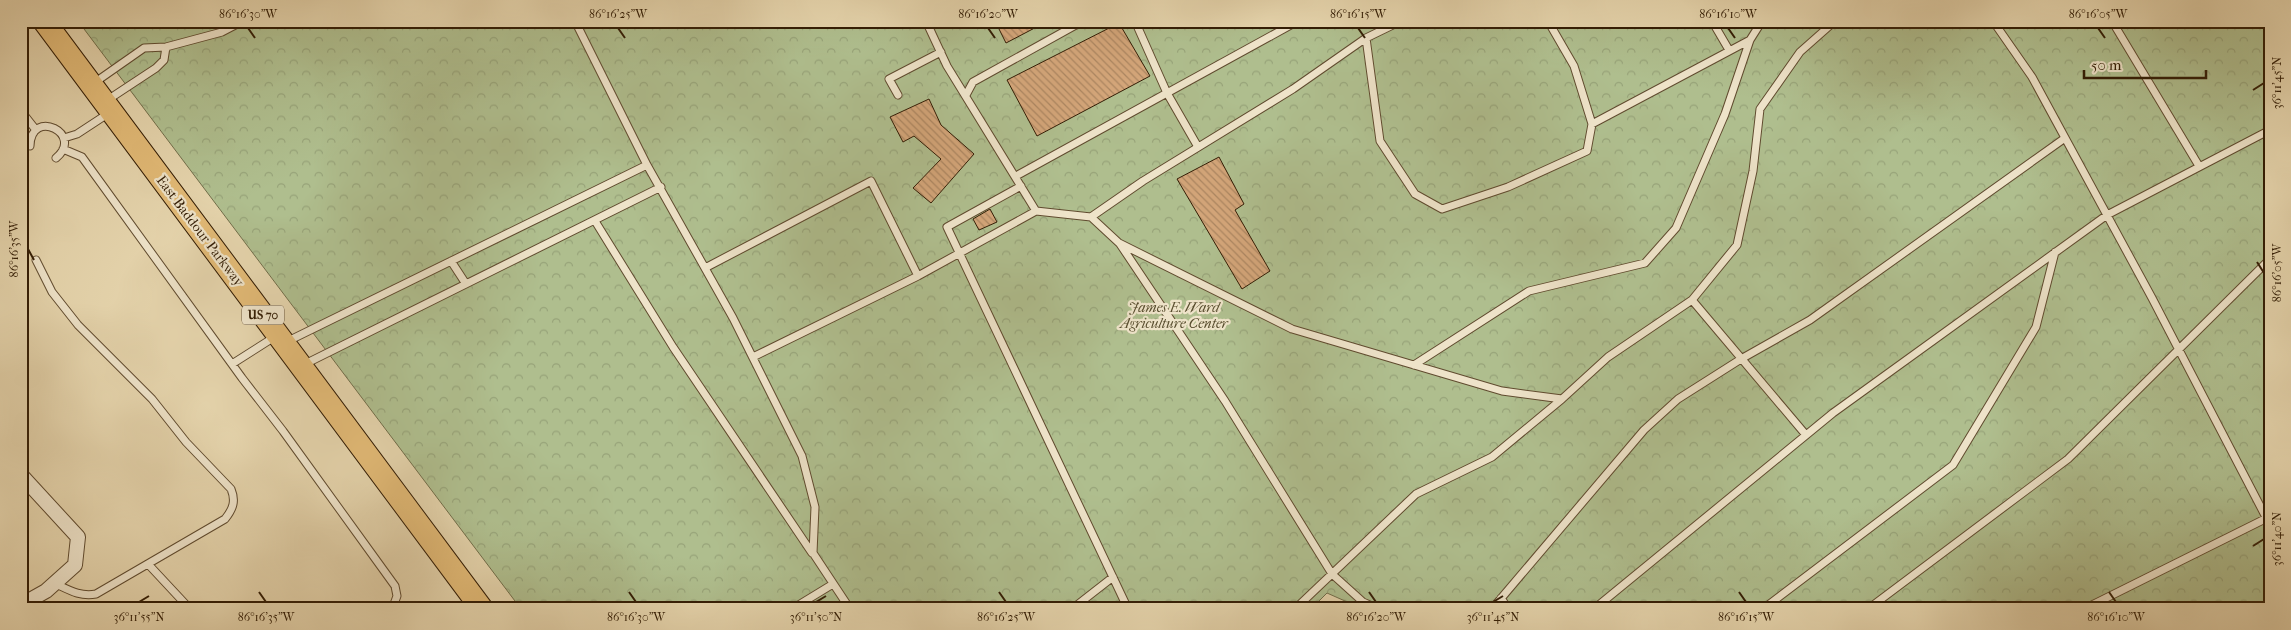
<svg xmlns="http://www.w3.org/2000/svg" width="2291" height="630" font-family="'IM FELL French Canon',serif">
  <defs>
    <pattern id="park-crowns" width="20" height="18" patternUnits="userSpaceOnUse" patternTransform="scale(1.25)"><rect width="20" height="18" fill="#afbe8e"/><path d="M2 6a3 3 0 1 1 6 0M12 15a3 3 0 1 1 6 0" fill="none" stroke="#97a379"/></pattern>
    <pattern id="building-back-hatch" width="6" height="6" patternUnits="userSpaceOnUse" patternTransform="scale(1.25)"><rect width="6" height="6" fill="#d3a579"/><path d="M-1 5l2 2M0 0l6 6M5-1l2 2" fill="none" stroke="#ac8661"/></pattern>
  </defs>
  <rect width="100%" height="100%" fill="#e5d4ac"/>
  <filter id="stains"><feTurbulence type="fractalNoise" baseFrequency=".004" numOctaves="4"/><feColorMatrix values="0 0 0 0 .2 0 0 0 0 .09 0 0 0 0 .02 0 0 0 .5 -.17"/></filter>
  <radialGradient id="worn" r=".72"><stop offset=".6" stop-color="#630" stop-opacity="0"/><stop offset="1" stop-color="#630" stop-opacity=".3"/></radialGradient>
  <!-- park -->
  <path fill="url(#park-crowns)" stroke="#716e4a" d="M78,21H2270V609H1363L1327,593L1311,609H521Z"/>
  <!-- building -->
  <path fill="url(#building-back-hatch)" stroke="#331d05" d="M995,21H1048L1006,43Z
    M1119,23L1150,76L1037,136L1007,80Z
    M929,99L941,125L974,154L931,203L913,188L941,159L914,136L903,142L890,117Z
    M1219,157L1244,204L1235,210L1270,271L1242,289L1177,179Z
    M990,209L997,222L979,230L973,219Z"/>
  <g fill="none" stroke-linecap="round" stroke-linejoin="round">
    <defs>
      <path id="service" d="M575,21L647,165L733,318L802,456L815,507L813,553L850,609
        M926,21L947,66L1036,211L1091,217L1119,243L1292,329L1502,391L1562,399L1608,357L1692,300L1737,245L1753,171L1760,109L1800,52L1835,21
        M1135,21L1167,93L1198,147
        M1712,21L1729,50
        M1993,21L2032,77L2152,298L2270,525
        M2112,21L2199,166
        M929,27L938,21
        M1366,38L1380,141L1415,194L1442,209L1508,187L1587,151L1592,124L1574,66L1548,21
        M94,83L144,48L166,47L222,32L243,21
        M898,95L889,79L941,52
        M966,95L973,82L1083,21
        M106,101L156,68L164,60L166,47
        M21,111L36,130
        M1592,124L1750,40
        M64,138L77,134L109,113
        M30,146C31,107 85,134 56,158
        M63,149L82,157L242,378L283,431L382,568L395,586L397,596L394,604L386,609
        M1016,176L1298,21
        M1021,186L947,227L1128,609
        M1091,217L1143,181L1293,89L1366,38L1401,21
        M595,221L673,347L812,553
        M1120,244L1225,401L1332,574L1363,602L1378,609
        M36,260L52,292L78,325L152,399L186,442L231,489C236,501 233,509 225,519L96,594C80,597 69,590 54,583
        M451,261L466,284
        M705,268L871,181L918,276L1036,211
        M1692,300L1806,435
        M286,342L647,165
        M753,357L918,276
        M232,364L276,336
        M303,365L661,187
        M1414,365L1529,291L1645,263L1676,228L1725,114L1750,40L1762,21
        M148,564L190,609
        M1501,598L1508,609
        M792,609L833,584
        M1072,609L1113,577
        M1295,609L1416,494L1492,457L1562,399
        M1492,609L1644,430L1678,399L1741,359L1810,320L2065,138
        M1594,609L1833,413L2107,215L2270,130
        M1763,609L1953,465L2036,327L2055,252
        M1868,609L2068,459L2270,259
        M2084,609L2269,517"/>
      <path id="minor" d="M21,475L78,537L75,565L46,591L21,605"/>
      <path id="primary" d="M44,21L482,609"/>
    </defs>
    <!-- service casing -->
    <use href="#service" stroke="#604b2f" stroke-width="9"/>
    <!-- minor casing -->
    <use href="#minor" stroke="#604b2f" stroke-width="16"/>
    <!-- primary casing -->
    <use href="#primary" stroke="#331d05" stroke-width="24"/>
    <!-- service -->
    <use href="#service" stroke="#eee3c9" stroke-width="7"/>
    <!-- minor -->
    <use href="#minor" stroke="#eee3c9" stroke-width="14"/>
    <!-- primary -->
    <use href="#primary" stroke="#e2ba76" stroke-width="22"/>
  </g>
  <!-- ticks -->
  <path fill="none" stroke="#331d05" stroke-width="2" d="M248,28L255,38M618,28L625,38M988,28L995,38M1358,28L1365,38M1728,28L1735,38M2098,28L2105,38M2253,90L2264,83M28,249L34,260M2257,262L2264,273M2253,546L2264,539M259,592L266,602M629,592L636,602M999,592L1006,602M1369,592L1376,602M1739,592L1746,602M2109,592L2116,602M139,602L149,596M816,602L826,596M1493,602L1503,596"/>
  <g text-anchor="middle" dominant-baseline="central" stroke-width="4.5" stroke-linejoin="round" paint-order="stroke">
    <!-- shield labels -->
    <rect fill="#eee3c9" stroke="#6b5840" stroke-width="1" x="242" y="305.5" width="42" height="19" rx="4"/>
    <g font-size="12" font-weight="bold" fill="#331d05">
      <text x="263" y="315">US 70</text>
    </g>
    <!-- street labels -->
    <g font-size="14" fill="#331d05" stroke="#eee3c9">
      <text transform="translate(200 231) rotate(53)">East Baddour Parkway</text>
    </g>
    <!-- park labels -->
    <g font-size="14" font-style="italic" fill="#584d2e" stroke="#eee3c9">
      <text x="1174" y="307">James E. Ward<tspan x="1174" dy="16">Agriculture Center</tspan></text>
    </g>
  </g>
  <!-- margin -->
  <rect width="2291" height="630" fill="none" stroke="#e5d4ac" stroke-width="55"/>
  <!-- scale -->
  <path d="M2084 70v8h122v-8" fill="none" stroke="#331d05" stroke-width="2.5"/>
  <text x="2091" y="70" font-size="15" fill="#331d05" stroke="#eee3c9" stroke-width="4" paint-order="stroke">50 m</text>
  <rect x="28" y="28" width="2236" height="574" fill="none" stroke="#331d05" stroke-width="2"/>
  <g font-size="12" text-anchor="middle" fill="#331d05">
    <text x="248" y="18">86°16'30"W</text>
    <text x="618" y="18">86°16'25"W</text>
    <text x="988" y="18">86°16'20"W</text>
    <text x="1358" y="18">86°16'15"W</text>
    <text x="1728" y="18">86°16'10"W</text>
    <text x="2098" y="18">86°16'05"W</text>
    <text transform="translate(2277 83) rotate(-90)" y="4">36°11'45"N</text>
    <text transform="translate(14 249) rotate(-90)" y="4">86°16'35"W</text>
    <text transform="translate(2277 273) rotate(-90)" y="4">86°16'05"W</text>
    <text transform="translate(2277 539) rotate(-90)" y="4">36°11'40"N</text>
    <text x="139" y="621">36°11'55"N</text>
    <text x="266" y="621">86°16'35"W</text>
    <text x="636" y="621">86°16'30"W</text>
    <text x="816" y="621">36°11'50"N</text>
    <text x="1006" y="621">86°16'25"W</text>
    <text x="1376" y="621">86°16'20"W</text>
    <text x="1493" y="621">36°11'45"N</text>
    <text x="1746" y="621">86°16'15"W</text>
    <text x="2116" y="621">86°16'10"W</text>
  </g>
  <rect width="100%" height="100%" filter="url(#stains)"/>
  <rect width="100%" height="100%" fill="url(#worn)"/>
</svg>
